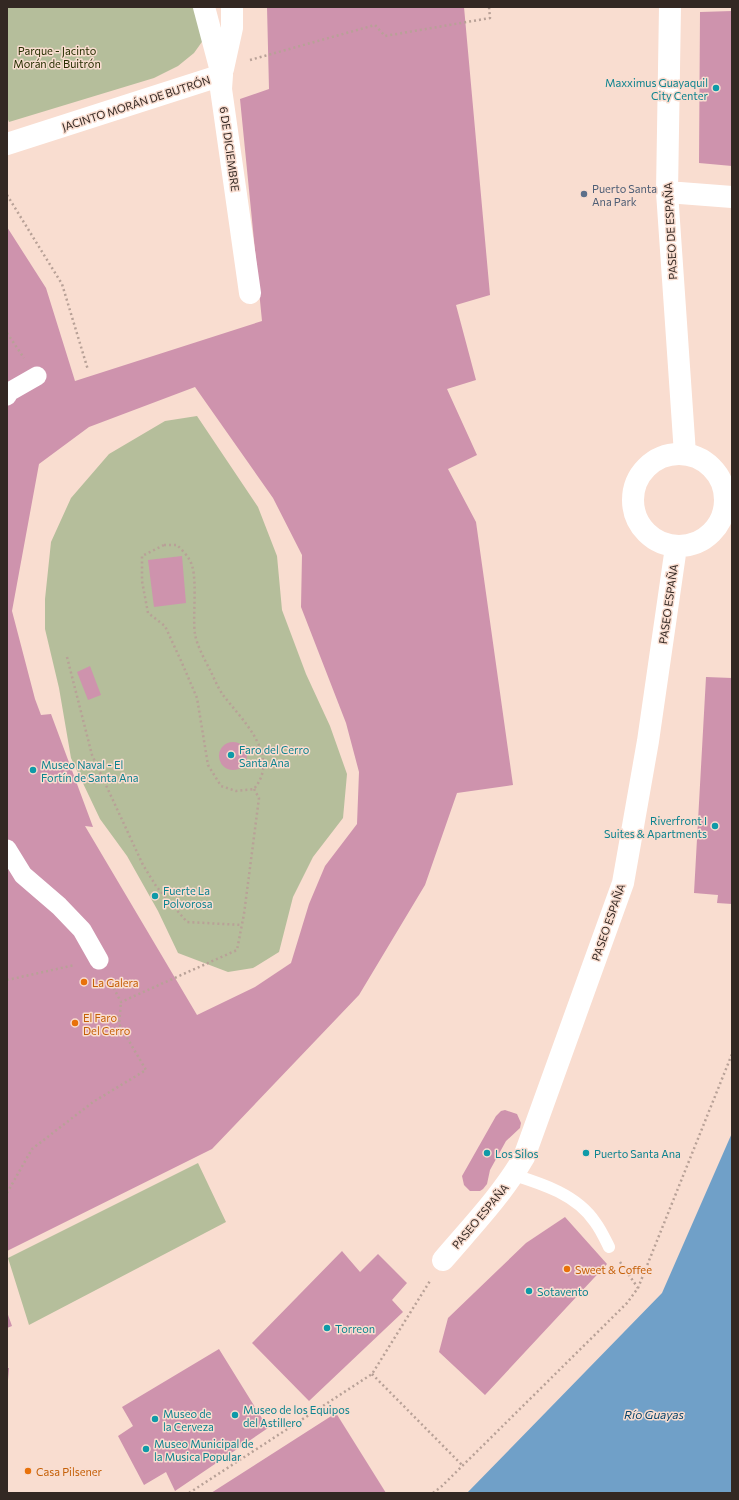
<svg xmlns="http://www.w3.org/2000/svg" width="739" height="1500" font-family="Commissioner,sans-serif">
  <rect width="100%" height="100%" fill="#f9ddd0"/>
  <!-- green -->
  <path fill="#b5be9b" d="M7,7H194L204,39L194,53L178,66L154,78L9,122L7,117Z
    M197,416L258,507L277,556L282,610L306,674L330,726L347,774L343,818L313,857L293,897L279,952L253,968L228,972L178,953L158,911L127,856L100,819L71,758L59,688L45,629V599L51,542L71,498L109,454L165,421Z
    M198,1163L226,1222L29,1325L8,1258Z"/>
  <!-- water -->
  <path fill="#70a0c8" d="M732,1133V1493H467L662,1293Z"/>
  <!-- building -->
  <path fill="#ce93ad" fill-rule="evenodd" d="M267,7H464L490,295L456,305L476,380L447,389L477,455L448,469L476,522L513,785L457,793L425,885L359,995L212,1149L7,1251V227L46,288L75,381L262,321L240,99L269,89ZM195,387L273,498L302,555L301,607L346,723L359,772L357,824L325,866L309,904L291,963L255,987L197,1015L85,826L93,827L51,714L41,715L35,699L12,611L39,464L89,427Z
    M732,11V166L699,163L700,12Z
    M182,556L186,603L154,607L148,560Z
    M90,666L101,695L88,700L77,672Z
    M706,677L732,678V904L717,903L718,895L694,893Z
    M219 756a14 14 0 1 1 28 0a14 14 0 1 1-28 0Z
    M505,1110L517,1114L521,1123L520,1128L506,1141L490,1170L487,1184L483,1189L480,1191H470L464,1185L462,1176L496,1116L501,1111Z
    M565,1217L607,1264L485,1395L439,1352L448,1318L526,1243Z
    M342,1251L360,1272L378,1254L407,1283L392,1300L403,1312L309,1401L252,1343Z
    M7,1312L12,1326L7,1328Z
    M219,1349L268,1428L175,1491L166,1472L144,1485L118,1436L133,1426L122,1407Z
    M7,1368H9L8,1380H7Z
    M336,1413L386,1493H211Z"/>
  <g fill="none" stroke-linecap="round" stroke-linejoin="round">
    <!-- path -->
    <path stroke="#b8a197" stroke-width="2.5" stroke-dasharray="2 3" stroke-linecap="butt" d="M250,60L375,25L385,36L490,18L489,7
      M7,195L62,284L88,370
      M7,333L24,358
      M164,545H177C181,549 186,554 189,559C199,573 192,615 195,634C197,646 205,660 210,670C214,678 218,688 223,695C243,721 281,756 254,789L236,791L221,786L208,765L197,698L182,663L165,626L148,613L142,581V556Z
      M67,657L92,755L143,865L156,886L187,922L242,925
      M109,979L121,1002L237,950L244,914L259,798L254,789
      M7,980L75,965
      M7,1193L32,1149L93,1102L146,1070L119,1024L121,1002
      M620,1262L638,1288
      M372,1374L462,1465
      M189,1493L372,1374L430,1281
      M433,1493L442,1486L627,1303L638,1288L732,1054"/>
    <!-- service -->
    <path stroke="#fff" stroke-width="12" d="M514,1175C543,1184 577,1195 595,1222C601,1230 605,1239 609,1247"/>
    <!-- pedestrian -->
    <path stroke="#fff" stroke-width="19" d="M7,396L9,392L37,376
      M7,849L23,875L59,906L82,930L99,960"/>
    <!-- minor -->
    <path stroke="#fff" stroke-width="22" d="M204,7L222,75L221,89L250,293
      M670,7L667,192L685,454
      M223,69L232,28V7
      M7,144L222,75
      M667,192L732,197
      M633 500a46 46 0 1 1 92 0a46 46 0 1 1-92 0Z
      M443,1260C471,1227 502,1195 524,1157L623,883L648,741L676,547"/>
  </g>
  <!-- markers -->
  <g fill="#0f9aa8" stroke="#f9ddd0" stroke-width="1.5">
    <circle cx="716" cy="88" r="4"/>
    <circle cx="231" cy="755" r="4"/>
    <circle cx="33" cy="770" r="4"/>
    <circle cx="715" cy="826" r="4"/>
    <circle cx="155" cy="896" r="4"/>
    <circle cx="487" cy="1153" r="4"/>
    <circle cx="586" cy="1153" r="4"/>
    <circle cx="529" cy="1291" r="4"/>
    <circle cx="327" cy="1328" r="4"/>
    <circle cx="235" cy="1415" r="4"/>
    <circle cx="155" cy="1419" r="4"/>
    <circle cx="146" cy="1449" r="4"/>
  </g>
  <circle fill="#5c6f8a" stroke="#f9ddd0" stroke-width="1.5" cx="584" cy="194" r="4"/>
  <g fill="#e8710a" stroke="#f9ddd0" stroke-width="1.5">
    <circle cx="84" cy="982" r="4"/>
    <circle cx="75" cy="1023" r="4"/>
    <circle cx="567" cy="1269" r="4"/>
    <circle cx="28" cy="1471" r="4"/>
  </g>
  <g text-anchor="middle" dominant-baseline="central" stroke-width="3" stroke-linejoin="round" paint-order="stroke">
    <!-- park labels -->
    <g font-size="11" fill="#262e01" stroke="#f9ddd0">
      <text x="57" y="50">Parque - Jacinto<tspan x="57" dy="13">Morán de Buitrón</tspan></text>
    </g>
    <!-- culture labels -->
    <g font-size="11" fill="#0d838f" stroke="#f9ddd0" text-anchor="start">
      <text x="708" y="82" text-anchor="end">Maxximus Guayaquil<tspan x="708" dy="13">City Center</tspan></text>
      <text x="239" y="749">Faro del Cerro<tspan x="239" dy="13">Santa Ana</tspan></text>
      <text x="41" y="764">Museo Naval - El<tspan x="41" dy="13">Fortín de Santa Ana</tspan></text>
      <text x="707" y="820" text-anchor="end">Riverfront I<tspan x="707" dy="13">Suites &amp; Apartments</tspan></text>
      <text x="163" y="890">Fuerte La<tspan x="163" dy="13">Polvorosa</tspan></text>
      <text x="495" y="1153">Los Silos</text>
      <text x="594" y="1153">Puerto Santa Ana</text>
      <text x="537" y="1291">Sotavento</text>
      <text x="335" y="1328">Torreon</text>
      <text x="243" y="1409">Museo de los Equipos<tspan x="243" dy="13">del Astillero</tspan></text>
      <text x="163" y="1413">Museo de<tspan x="163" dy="13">la Cerveza</tspan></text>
      <text x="154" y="1443">Museo Municipal de<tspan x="154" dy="13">la Musica Popular</tspan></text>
    </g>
    <!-- street labels -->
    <g font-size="11" fill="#332823" stroke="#f9ddd0">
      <text transform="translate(136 103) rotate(-18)">JACINTO MORÁN DE BUTRÓN</text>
      <text transform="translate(230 149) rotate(82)">6 DE DICIEMBRE</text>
      <text transform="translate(670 231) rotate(-93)">PASEO DE ESPAÑA</text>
      <text transform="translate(668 604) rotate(-82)">PASEO ESPAÑA</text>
      <text transform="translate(608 922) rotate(-71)">PASEO ESPAÑA</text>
      <text transform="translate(480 1216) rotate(-50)">PASEO ESPAÑA</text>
    </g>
    <!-- service labels -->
    <g font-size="11" fill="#4e5e75" stroke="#f9ddd0" text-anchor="start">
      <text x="592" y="188">Puerto Santa<tspan x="592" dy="13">Ana Park</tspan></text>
    </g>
    <!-- food labels -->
    <g font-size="11" fill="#c56008" stroke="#f9ddd0" text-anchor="start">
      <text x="92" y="982">La Galera</text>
      <text x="83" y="1017">El Faro<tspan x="83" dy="13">Del Cerro</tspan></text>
      <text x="575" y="1269">Sweet &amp; Coffee</text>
      <text x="36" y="1471">Casa Pilsener</text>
    </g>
    <!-- water labels -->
    <g font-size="12" font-style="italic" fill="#08446b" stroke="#f9ddd0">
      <text x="654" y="1414">Río Guayas</text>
    </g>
  </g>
  <!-- border -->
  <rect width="739" height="1500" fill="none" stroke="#332823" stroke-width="16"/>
</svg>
